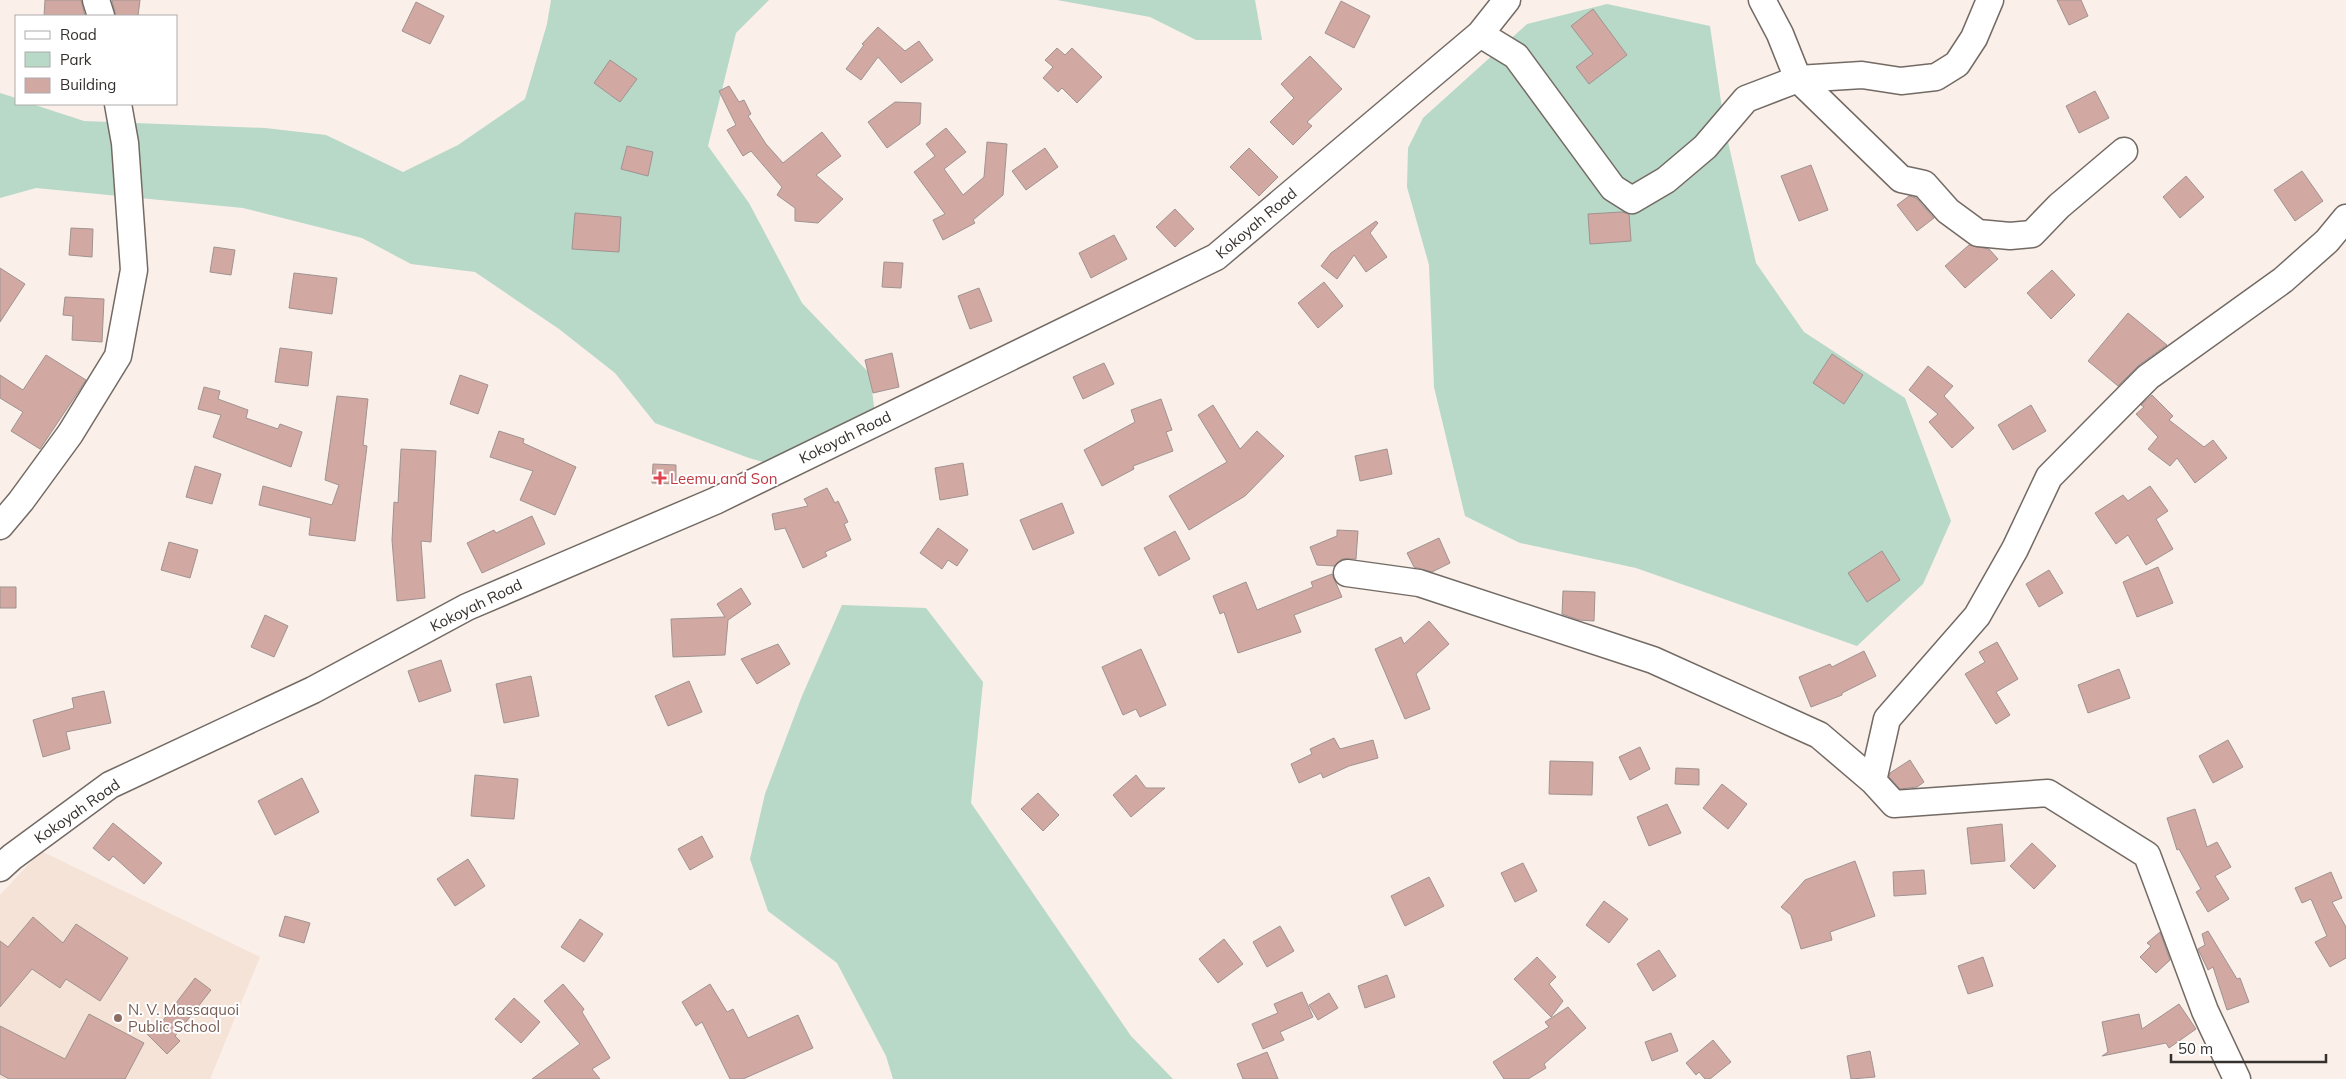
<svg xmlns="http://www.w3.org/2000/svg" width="2346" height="1079" font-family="Mulish,sans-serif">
  <rect width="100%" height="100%" fill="#faefe9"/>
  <!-- built -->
  <path fill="#f5e3d8" d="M41,851L260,957L210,1079H0V895Z"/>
  <!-- green -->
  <path fill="#b8d8c8" d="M551,0H769L736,33L708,146L749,203L802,303L870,374L877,431L789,469L749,458L655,423L615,373L559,329L475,272L411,264L362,238L243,208L36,188L0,198V93L16,98V104H32L84,121L265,128L326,135L403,172L458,145L525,99L547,24Z
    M1057,0H1255L1262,40H1196L1150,17Z
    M1607,4L1710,26L1725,129L1756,263L1804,332L1905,398L1951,521L1923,584L1857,646L1636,568L1520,543L1465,516L1434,387L1429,265L1407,187L1408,148L1423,118L1527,24Z
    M842,605L926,608L983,682L971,803L1131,1036L1173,1079H893L886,1056L837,963L768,911L750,859L765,794L802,696Z"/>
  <!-- building -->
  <path fill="#d2a8a3" stroke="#9f9391" d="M45,0H81L85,16H44Z
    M112,0H140L138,16H116Z
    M2057,0H2081L2088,16L2069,25Z
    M1341,1L1370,16L1354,48L1325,33Z
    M416,2L444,16L430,44L402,31Z
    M1593,9L1627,55L1589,84L1576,67L1593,54L1571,26Z
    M878,27L905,51L919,41L933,60L901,83L878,57L861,80L846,69L864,45L862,44Z
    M1057,48L1065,55L1072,48L1102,77L1077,103L1062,88L1058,92L1043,78L1053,67L1045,60Z
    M1310,56L1342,89L1307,122L1312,126L1293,145L1270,122L1294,98L1281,84Z
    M610,60L637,79L620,102L594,83Z
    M729,86L739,102L744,100L751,114L748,116L766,144L783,163L822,132L841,156L816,175L843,199L818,223L795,221V208L777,195L782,187L751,151L743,156L727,130L736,125L719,91Z
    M2095,91L2109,118L2079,133L2066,106Z
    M895,102L921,103L920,124L887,148L868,122Z
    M946,128L966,152L944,169L963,195L984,177L987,142L1007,144L1003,195L973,220L975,223L943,240L933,220L945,214L914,172L935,156L926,144Z
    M627,146L653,152L648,176L621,169Z
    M1045,148L1058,167L1026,190L1012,171Z
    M1249,148L1278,177L1259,196L1230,167Z
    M1811,165L1828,210L1799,221L1781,176Z
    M2302,171L2323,201L2295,221L2274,190Z
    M2186,176L2204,197L2180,218L2163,197Z
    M1909,196L1916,198L1934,218L1917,231L1897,205Z
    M1175,209L1194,229L1175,247L1156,227Z
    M1622,212L1629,214L1631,241L1590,244L1588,214Z
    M575,213L621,217L619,252L572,249Z
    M1376,221L1378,223L1370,233L1387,257L1366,272L1354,255L1337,279L1321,266L1331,253Z
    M71,228L93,229L92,257L69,255Z
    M1114,235L1127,259L1091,278L1079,253Z
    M1969,245L1989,249L1998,259L1965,288L1945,266Z
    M214,247L235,250L231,275L210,272Z
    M884,262L903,263L901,288L882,287Z
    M0,268L25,284L0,322Z
    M2052,270L2075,295L2051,319L2027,293Z
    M294,273L337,278L332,314L289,308Z
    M1324,282L1343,306L1318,328L1298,303Z
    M979,288L992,321L970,329L958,296Z
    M65,297L104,299L102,342L72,340L73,316L63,315Z
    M2128,313L2167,345L2139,365L2118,386L2088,361Z
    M280,348L312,352L308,386L275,382Z
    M892,353L899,387L873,393L865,360Z
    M1832,354L1863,375L1844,404L1813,383Z
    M46,355L86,380L40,449L11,431L23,412L0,398V375L23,390Z
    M1104,363L1114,384L1083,399L1073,377Z
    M1928,366L1953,386L1944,396L1974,428L1952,448L1929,422L1938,414L1909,390Z
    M460,375L488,385L478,414L450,404Z
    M204,387L220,391L218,399L248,410L246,418L278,429L280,424L302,432L291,467L213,437L221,415L198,409Z
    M2152,395L2173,416L2169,420L2204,447L2213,440L2227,458L2195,483L2177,458L2170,466L2148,449L2158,437L2136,414L2144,407L2141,405Z
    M337,396L368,399L363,445L367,446L355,541L309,535L311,518L259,505L263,486L332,505L339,485L325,480Z
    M1161,399L1172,430L1166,432L1173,451L1133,466L1134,469L1102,486L1084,450L1135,422L1131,410Z
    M1213,405L1240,449L1257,431L1284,456L1245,496L1189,530L1169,496L1227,462L1198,415Z
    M2031,405L2046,431L2013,450L1998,425Z
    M499,431L524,439L523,443L576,467L555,515L520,500L533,471L490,457Z
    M401,449L436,451L431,542L421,541L425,598L397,601L392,540L394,502L398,503Z
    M1387,449L1392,474L1360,481L1355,456Z
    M963,463L968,495L940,500L935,468Z
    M653,464L676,465V484L652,483Z
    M195,466L221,474L212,504L186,497Z
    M2150,486L2168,511L2156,519L2173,549L2146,565L2128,535L2116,544L2095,513L2123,495L2128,501Z
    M827,488L835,503L838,501L848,522L844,524L851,540L825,552L827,556L803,568L785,528L775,530L772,514L808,506L804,499Z
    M1062,503L1074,533L1033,550L1020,520Z
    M532,516L545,544L482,573L467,543L494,530L496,533Z
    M938,528L968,550L957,566L948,560L942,569L920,553Z
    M1337,530L1358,531L1356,559H1342L1334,566L1317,565L1310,547L1337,536Z
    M1175,531L1190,559L1159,576L1144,548Z
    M1439,538L1450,563L1432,572L1414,567L1407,553Z
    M169,542L198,550L190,578L161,570Z
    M1882,551L1900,580L1867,602L1848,573Z
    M2158,567L2173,603L2137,617L2123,582Z
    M2049,570L2063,593L2039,607L2026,584Z
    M1332,574L1342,597L1294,615L1301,632L1238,653L1224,612L1220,614L1213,596L1246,582L1257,610L1313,587L1311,582Z
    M0,587H16V608H0Z
    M741,588L751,604L728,620L725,655L673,657L671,619L725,617L717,604Z
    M1563,591L1595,592L1594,621L1579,620L1562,614Z
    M265,615L288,626L274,657L251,647Z
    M1429,621L1449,644L1416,674L1430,709L1405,719L1375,649L1401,637L1404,644Z
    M1997,642L2018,679L1996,692L2010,715L1996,724L1965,674L1985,662L1979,652Z
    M778,644L790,664L757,684L741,659Z
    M1141,649L1166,705L1140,717L1136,709L1123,715L1102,667Z
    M1864,651L1876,676L1842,693V695L1811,707L1799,677L1830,664L1832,667Z
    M441,660L451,691L419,702L408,671Z
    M2119,669L2130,698L2088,713L2078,685Z
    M531,676L539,716L504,723L496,684Z
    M689,681L702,712L668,726L655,696Z
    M104,691L111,723L66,732L70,749L43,757L33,720L74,708L72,698Z
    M1334,738L1340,749L1373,740L1378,758L1349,766L1323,778L1321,773L1299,783L1291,764L1312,754L1310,749Z
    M2228,740L2243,767L2213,783L2199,756Z
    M1640,747L1650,769L1630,780L1619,757Z
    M1910,760L1924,782L1917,787L1900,789L1889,777L1890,773Z
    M1550,761L1593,762L1592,795L1549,794Z
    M1676,768L1699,769V785L1675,784Z
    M475,775L518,779L514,819L471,816Z
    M1136,775L1146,788H1165L1131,817L1113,795Z
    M302,778L319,812L275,835L258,801Z
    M1722,784L1747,804L1728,829L1703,808Z
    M1038,793L1059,815L1043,831L1021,809Z
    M1667,804L1681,833L1649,846L1637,817Z
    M2195,809L2207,847L2217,842L2231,867L2215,876L2229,899L2208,912L2196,892L2201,889L2179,849L2177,850L2167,818Z
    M113,823L162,863L144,884L113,856L109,861L93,848Z
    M2002,824L2005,861L1971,864L1967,828Z
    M702,836L713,857L690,870L678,849Z
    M2032,843L2056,866L2034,889L2010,866Z
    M468,859L485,886L455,906L437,879Z
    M1855,861L1875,916L1830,932L1832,940L1801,949L1791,915L1781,907L1805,880Z
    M1523,863L1537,891L1515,902L1501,873Z
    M1924,870L1926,894L1894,896L1893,872Z
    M2331,872L2342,898L2332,902L2346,927V958L2330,967L2315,942L2327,936L2311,899L2302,903L2295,888Z
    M1429,877L1444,906L1405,926L1391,896Z
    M1604,901L1628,919L1609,943L1586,925Z
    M285,916L310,923L304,943L279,936Z
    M33,917L63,943L76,924L128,958L100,1001L66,979L60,988L32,969L0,1007V941L8,947Z
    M580,919L603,934L584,962L561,947Z
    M1280,926L1294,951L1267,967L1253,942Z
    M2208,931L2237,979L2240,978L2249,1002L2227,1010L2213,967L2208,970L2198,949L2205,945L2202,934Z
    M2160,932L2170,960L2156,973L2140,957L2151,946L2147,943Z
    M1224,939L1243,964L1218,983L1199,959Z
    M1659,950L1676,976L1653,991L1637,964Z
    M1537,957L1556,977L1549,984L1563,1001L1551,1017L1514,979Z
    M1983,957L1993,986L1968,994L1958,966Z
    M1387,975L1395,997L1365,1008L1358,986Z
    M195,978L211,990L175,1036L180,1041L167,1054L146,1033L159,1021L161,1023Z
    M563,984L584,1009L582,1012L610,1058L592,1069L600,1079H532L580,1044L544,1001Z
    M710,984L727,1012L733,1009L748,1038L798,1015L813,1048L743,1079H730L702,1022L696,1026L682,1002Z
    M1302,992L1313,1017L1280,1032L1284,1040L1263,1049L1252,1024L1278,1013L1274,1004Z
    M1329,993L1338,1008L1318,1020L1309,1005Z
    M514,998L540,1022L521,1043L495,1019Z
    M2179,1004L2196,1029L2169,1048L2166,1043L2102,1056L2108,1052L2102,1022L2139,1014L2142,1029Z
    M1568,1007L1586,1028L1544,1064L1546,1068L1528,1079H1504L1493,1062L1549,1027L1545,1022Z
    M89,1014L144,1043L125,1079H9L0,1074V1026L65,1059Z
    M1671,1033L1678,1051L1652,1061L1645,1042Z
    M1713,1040L1731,1062L1710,1079H1705L1699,1072L1696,1075L1686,1063Z
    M1870,1051L1875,1077L1851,1079L1847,1056Z
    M1267,1052L1278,1079H1243L1237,1064Z"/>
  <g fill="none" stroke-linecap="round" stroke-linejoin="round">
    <defs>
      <path id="minor" d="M96,0L101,16
        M1762,0L1780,34L1798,79L1901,179L1924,184L1948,211L1978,233L2010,236L2032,234L2059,206L2124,151
        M1480,34L1516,56L1613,188L1632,200L1666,180L1705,147L1746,99L1798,79L1862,75L1901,81L1936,77L1957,64L1974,38L1990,0
        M0,526L21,501L70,434L118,356L134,270L125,143L118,104
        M1347,573L1419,583L1653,660L1819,735L1873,781
        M0,868L12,857L110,785L313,690L467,607L715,501L1216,257L1480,34L1507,0
        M2237,1079L2205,1011L2147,855L2048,793L1894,804L1873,781L1887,719L1977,616L2015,549L2049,477L2148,377L2283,280L2327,241L2346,218"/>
    </defs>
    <!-- minor casing -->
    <use href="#minor" stroke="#736a64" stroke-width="29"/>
    <!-- minor -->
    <use href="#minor" stroke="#fff" stroke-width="26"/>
  </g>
  <!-- markers -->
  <path fill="#e0444e" stroke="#fff" stroke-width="2" d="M657.5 470.5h5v5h5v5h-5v5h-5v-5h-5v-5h5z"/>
  <circle fill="#8d6e63" stroke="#fff" stroke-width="2" cx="118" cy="1018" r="5"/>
  <g text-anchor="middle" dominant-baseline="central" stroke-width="4" stroke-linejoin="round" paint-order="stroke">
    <!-- street labels -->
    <g font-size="15" fill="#34302d" stroke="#fff">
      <text transform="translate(1256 223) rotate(-40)">Kokoyah Road</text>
      <text transform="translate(845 437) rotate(-26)">Kokoyah Road</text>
      <text transform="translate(476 605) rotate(-26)">Kokoyah Road</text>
      <text transform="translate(77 811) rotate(-35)">Kokoyah Road</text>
    </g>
    <!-- health labels -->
    <g font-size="15" fill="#be3a42" stroke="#fff" text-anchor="start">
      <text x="670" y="478">Leemu and Son</text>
    </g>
    <!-- education labels -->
    <g font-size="15" fill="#785e54" stroke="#fff" text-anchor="start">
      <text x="128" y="1009">N. V. Massaquoi<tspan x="128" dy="17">Public School</tspan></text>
    </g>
  </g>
  <!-- legend -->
  <rect x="15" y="15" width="162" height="90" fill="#ffffff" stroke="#aeacab"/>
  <rect x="25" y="31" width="25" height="8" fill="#ffffff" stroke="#aeacab"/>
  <text x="60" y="40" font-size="15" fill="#34302d">Road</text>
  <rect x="25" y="52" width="25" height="15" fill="#b8d8c8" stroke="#aeacab"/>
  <text x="60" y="65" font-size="15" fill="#34302d">Park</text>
  <rect x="25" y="78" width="25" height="15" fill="#d2a8a3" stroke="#aeacab"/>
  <text x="60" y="90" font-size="15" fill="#34302d">Building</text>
  <!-- scale -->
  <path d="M2171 1054v8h155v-8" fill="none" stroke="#34302d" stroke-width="2.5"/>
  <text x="2178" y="1054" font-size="15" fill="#34302d" stroke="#ffffff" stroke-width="4" paint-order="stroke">50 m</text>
</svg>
